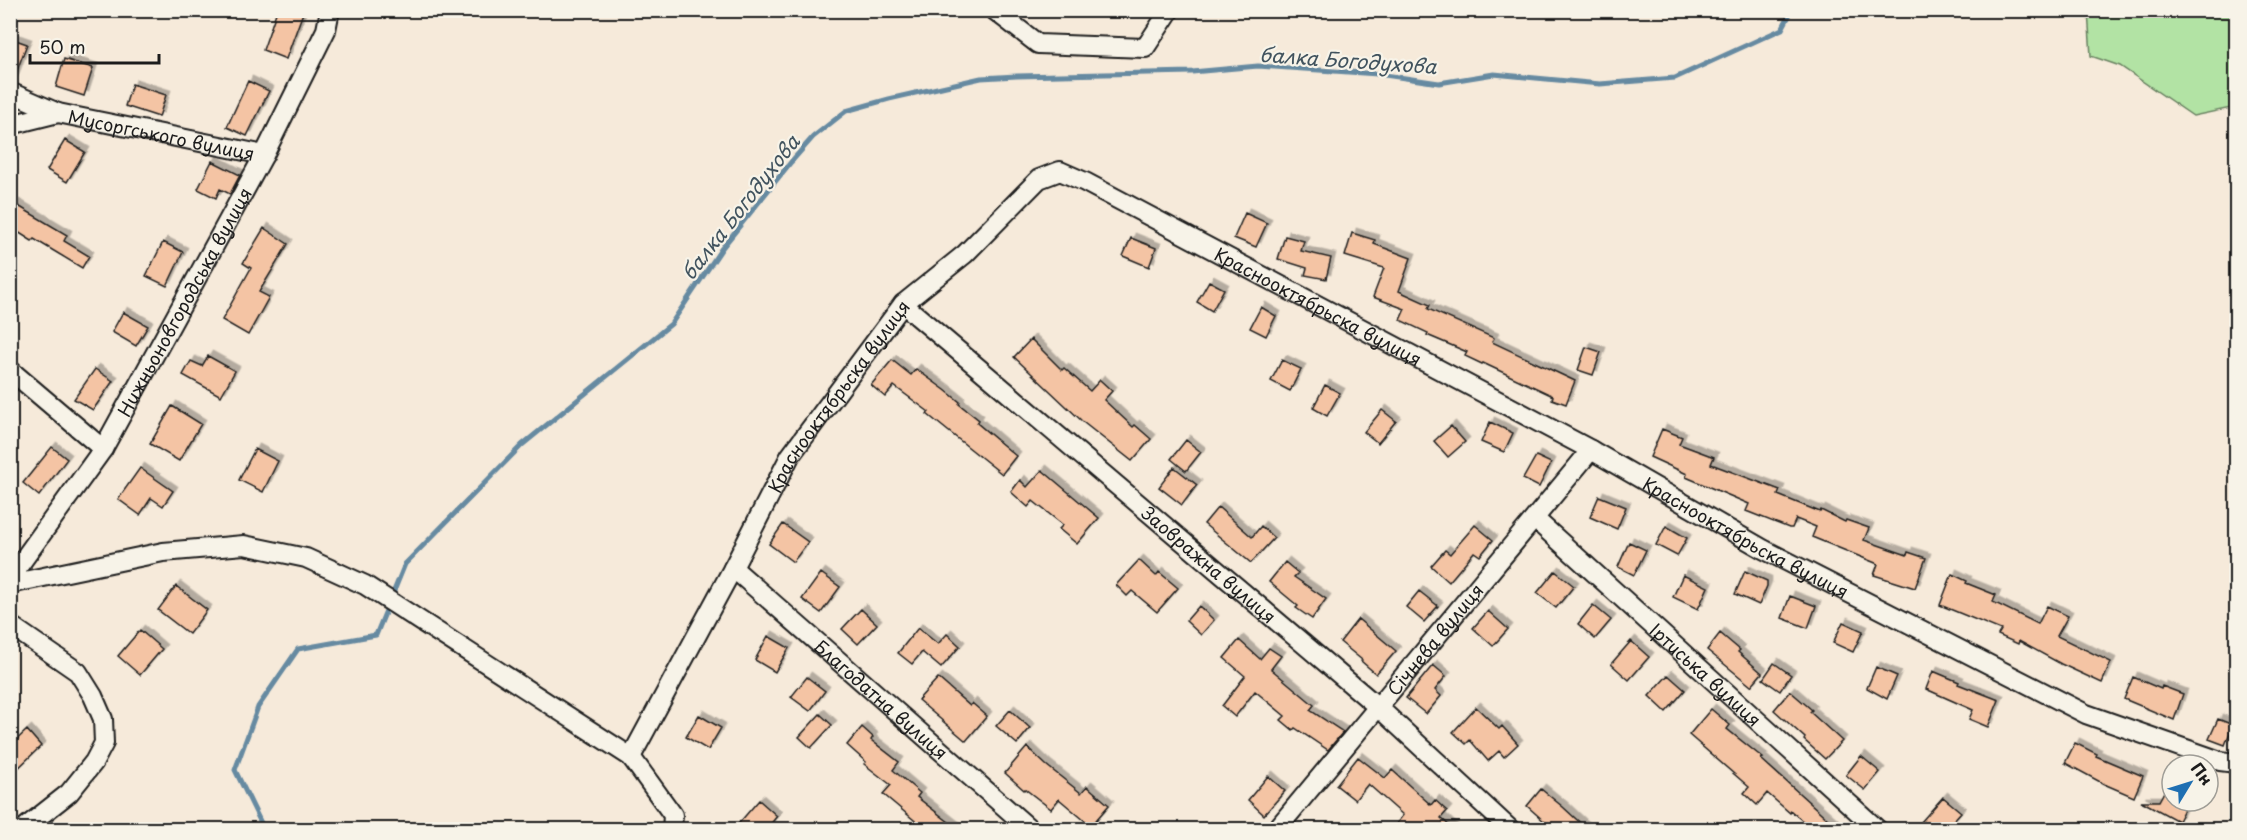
<svg xmlns="http://www.w3.org/2000/svg" width="2247" height="840" font-family="'Playpen Sans',sans-serif">
  <defs>
    <filter id="shadow"><feDropShadow dx="4.5" dy="-4.5" stdDeviation="0" flood-color="#0004"/></filter>
  </defs>
  <rect width="100%" height="100%" fill="#f6eada"/>
  <filter id="ink" filterUnits="userSpaceOnUse"><feTurbulence type="fractalNoise" baseFrequency=".0167" numOctaves="2"/><feDisplacementMap in="SourceGraphic" scale="12" xChannelSelector="R" yChannelSelector="G"/><feConvolveMatrix kernelMatrix="1 2 1 2 8 2 1 2 1" color-interpolation-filters="sRGB"/></filter>
  <g filter="url(#ink)">
    <!-- green -->
    <path fill="#b2e3a4" stroke="#678060" stroke-width="1.5" d="M2088,11H2236V107L2193,116L2120,66L2091,56Z"/>
    <g fill="none" stroke-linecap="round" stroke-linejoin="round">
      <!-- stream -->
      <path stroke="#668aa1" stroke-width="5" d="M246,830L262,825L235,770L258,707L298,649L376,635L405,564L522,445L671,324L722,248L791,162L813,137L846,111L889,99L981,78L1017,76L1192,72L1258,66L1378,74L1439,83L1494,74L1600,84L1675,78L1782,29L1792,10"/>
    </g>
    <!-- building -->
    <path fill="#f4c4a4" stroke="#1c1c1c" stroke-width="1.5" filter="url(#shadow)" d="M277,10H304L286,59L263,50Z
      M10,38L27,44L13,81H10Z
      M64,59L93,68L84,96L56,87Z
      M248,81L269,91L247,136L227,127Z
      M132,84L166,95L159,117L125,106Z
      M65,140L85,152L67,182L47,170Z
      M212,161L240,175L230,194L220,189L216,198L198,189Z
      M15,204L67,235L64,241L89,256L82,268L34,239L32,241L10,227V212Z
      M1245,213L1267,223L1256,247L1234,238Z
      M264,228L288,244L259,292L269,297L248,335L222,320L251,268L243,263Z
      M1352,233L1375,240L1374,244L1411,258L1399,291L1430,305L1428,309L1494,338L1492,342L1575,381L1566,404L1552,399L1553,396L1483,363L1482,364L1465,356L1467,352L1427,335L1428,333L1400,320L1405,309L1373,297L1384,268L1345,256Z
      M1285,236L1304,241L1301,251L1331,258L1326,279L1305,275L1307,268L1278,259Z
      M1131,238L1156,248L1149,267L1123,256Z
      M163,242L183,252L167,286L146,276Z
      M1209,281L1224,289L1212,311L1197,302Z
      M1261,307L1276,316L1266,336L1250,328Z
      M123,312L148,326L136,346L112,332Z
      M1031,339L1062,370L1064,368L1090,391L1100,380L1112,391L1104,400L1133,427L1135,425L1151,439L1132,461L1084,423L1014,357Z
      M1586,347L1601,352L1593,375L1578,370Z
      M208,356L235,371L221,396L183,375L191,361L202,366Z
      M892,360L911,375L916,369L945,390L960,402L959,404L979,420L977,423L1016,456L1002,474L948,431L927,414L929,412L894,386L885,397L871,385Z
      M1282,360L1301,369L1290,391L1271,381Z
      M95,369L113,381L93,410L74,399Z
      M1325,385L1340,393L1327,416L1313,408Z
      M172,406L201,424L179,461L150,444Z
      M1382,410L1396,421L1378,443L1364,432Z
      M1490,422L1513,433L1504,452L1481,442Z
      M1451,426L1465,442L1448,457L1434,441Z
      M1662,429L1682,437L1679,444L1714,457L1711,464L1780,490L1778,495L1820,512L1821,510L1845,522L1846,520L1869,528L1864,540L1907,555L1908,552L1926,558L1915,588L1874,575L1878,564L1812,537L1816,527L1796,519L1792,528H1789L1746,511L1749,504L1686,477L1687,474L1650,457Z
      M1186,440L1201,452L1186,471L1171,459Z
      M52,447L67,459L39,496L23,483Z
      M255,449L278,461L263,492L239,480Z
      M1536,456L1551,463L1539,487L1523,479Z
      M1174,467L1197,485L1182,505L1159,487Z
      M140,468L173,491L163,506L151,498L140,515L118,499Z
      M1042,470L1099,518L1077,544L1059,529L1063,525L1033,501L1028,507L1011,492L1020,480L1027,487Z
      M1599,496L1626,507L1617,529L1590,517Z
      M1218,507L1252,537L1261,526L1274,538L1251,563L1204,524Z
      M783,524L808,542L793,562L769,544Z
      M1475,525L1493,540L1480,556L1474,552L1449,582L1431,566L1445,550L1450,554Z
      M1666,526L1687,538L1677,556L1656,545Z
      M1629,542L1646,550L1634,575L1618,567Z
      M1139,560L1156,576L1159,572L1178,588L1157,612L1132,591L1127,596L1116,585Z
      M1285,562L1298,573L1294,577L1326,599L1312,619L1296,608L1298,606L1269,582Z
      M1555,571L1574,586L1556,608L1537,593Z
      M1745,571L1767,581V586L1759,605L1735,594Z
      M821,573L840,587L821,613L802,599Z
      M1952,574L1967,581L1966,583L1996,595L1993,602L2038,624L2047,606L2068,616L2057,636L2111,662L2102,683L2061,664L2019,641L2018,644L1998,635L2001,630L1940,605Z
      M1683,575L1708,587L1698,609L1673,597Z
      M176,586L207,610L189,634L158,610Z
      M1419,591L1438,606L1424,622L1406,607Z
      M1790,596L1816,606L1808,628L1782,618Z
      M1593,605L1611,620L1595,639L1578,624Z
      M1199,606L1214,620L1201,635L1186,621Z
      M861,609L877,624L858,644L842,629Z
      M1488,611L1508,629L1493,646L1473,628Z
      M1358,619L1396,651L1376,674L1361,661L1362,660L1340,642Z
      M1843,622L1863,631L1853,652L1833,643Z
      M918,628L938,644L947,634L960,646L941,668L922,652L912,664L898,653Z
      M140,630L162,649L140,675L118,656Z
      M1720,633L1740,650L1738,652L1762,673L1751,686L1707,650Z
      M768,636L789,648L775,672L755,660Z
      M1239,640L1260,659L1269,648L1281,656L1271,669L1314,705L1310,710L1343,732L1328,750L1295,728L1293,730L1281,720L1285,716L1255,691L1235,717L1222,706L1245,676L1224,658Z
      M1631,641L1649,657L1629,680L1611,664Z
      M1774,663L1791,675L1780,691L1763,679Z
      M1433,665L1446,676L1435,690L1441,696L1426,714L1406,698Z
      M1876,667L1897,676L1887,699L1867,688Z
      M1933,671L1959,682L1958,684L1999,700L1988,727L1969,719L1973,710L1926,689Z
      M1668,675L1685,690L1666,712L1649,696Z
      M807,677L825,691L810,711L791,697Z
      M2133,677L2161,689L2162,686L2183,694L2174,720L2124,699Z
      M938,678L970,706L972,703L987,716L966,741L918,700Z
      M1790,691L1812,710L1810,712L1842,741L1825,759L1804,740L1805,738L1774,710Z
      M1476,707L1499,729L1502,726L1518,744L1504,757L1499,751L1488,761L1470,740L1466,744L1453,732Z
      M1711,709L1730,725L1727,729L1763,758L1761,759L1840,830H1813L1791,811L1790,813L1767,793L1757,805L1744,793L1749,787L1689,735Z
      M1010,710L1030,728L1017,744L996,726Z
      M820,714L832,725L811,748L799,737Z
      M699,715L721,728L708,750L686,737Z
      M2218,719L2233,725L2225,745L2209,739Z
      M862,727L873,737L871,740L899,762L893,770L920,793L917,797L959,830H926L883,794L891,785L864,764L866,762L847,745Z
      M27,730L41,746L10,776V746Z
      M2075,743L2097,754L2096,756L2143,776L2134,797L2104,784L2065,763Z
      M1027,747L1046,765L1081,793L1087,786L1109,805L1091,826L1059,799L1051,809L1025,789L1024,790L1005,773Z
      M1861,756L1880,772L1865,790L1846,775Z
      M1358,757L1385,778L1392,770L1431,805L1435,800L1447,811L1441,818L1454,830H1405L1397,823L1403,815L1368,784L1355,800L1336,785Z
      M1268,776L1285,791L1264,815L1248,800Z
      M2172,777V801H2188L2178,821L2141,801H2159Z
      M1541,789L1563,807L1588,830H1554L1527,806Z
      M1943,797L1961,812L1945,830H1914Z
      M759,800L777,816L766,830H733Z"/>
    <g fill="none" stroke-linecap="round" stroke-linejoin="round">
      <defs>
        <g id="minor">
          <path d="M994,10L1038,44L1145,48L1170,10"/>
          <path id="s1" d="M10,92L58,113L264,155"/>
          <path d="M10,125L58,113"/>
          <path id="s2" d="M903,304L1378,707L1511,830"/>
          <path d="M10,370L103,449"/>
          <path id="s3" d="M1535,519L1878,830"/>
          <path id="s4" d="M733,568L1031,830"/>
          <path id="s5" d="M10,578L103,449L264,155L326,30L330,10"/>
          <path d="M10,584L163,552L244,545L306,558L365,585L631,757L673,815L672,830"/>
          <path d="M10,625L78,672L93,696L103,719L104,743L94,762L69,793L22,830"/>
          <path id="s6" d="M631,757L733,568L790,456L903,304L965,254L1039,179L1060,171L1085,182L1591,450L1763,549L2086,714L2220,761L2236,763"/>
          <path id="s7" d="M1276,830L1591,450"/>
        </g>
      </defs>
      <!-- minor casing -->
      <use href="#minor" stroke="#1c1c1c" stroke-width="22"/>
      <!-- minor -->
      <use href="#minor" stroke="#f7f3e8" stroke-width="18"/>
    </g>
  </g>
  <g text-anchor="middle" dominant-baseline="central" stroke-width="4.5" stroke-linejoin="round" paint-order="stroke">
    <!-- street labels -->
    <g font-size="18" fill="#1c1c1c" stroke="#f7f3e8">
      <text stroke="none"><textPath href="#s1" startOffset="158">Мусоргського вулиця</textPath></text>
      <text stroke="none"><textPath href="#s5" startOffset="327">Нижньоновгородська вулиця</textPath></text>
      <text stroke="none"><textPath href="#s6" startOffset="1029">Краснооктябрьска вулиця</textPath></text>
      <text stroke="none"><textPath href="#s6" startOffset="417">Краснооктябрьска вулиця</textPath></text>
      <text stroke="none"><textPath href="#s6" startOffset="1515">Краснооктябрьска вулиця</textPath></text>
      <text stroke="none"><textPath href="#s2" startOffset="402">Заовражна вулиця</textPath></text>
      <text stroke="none"><textPath href="#s7" startOffset="248">Січнева вулиця</textPath></text>
      <text stroke="none"><textPath href="#s3" startOffset="231">Іртиська вулиця</textPath></text>
      <text stroke="none"><textPath href="#s4" startOffset="198">Благодатна вулиця</textPath></text>
    </g>
    <!-- water labels -->
    <g font-size="20" font-style="italic" fill="#41535e" stroke="#f7f3e8">
      <text transform="translate(1348 60) rotate(4)">балка Богодухова</text>
      <text transform="translate(740 207) rotate(-52)">балка Богодухова</text>
    </g>
  </g>
  <!-- margin -->
  <rect width="2247" height="840" fill="none" stroke="#f7f3e8" stroke-width="36"/>
  <rect x="18" y="18" width="2211" height="804" fill="none" stroke="#1c1c1c" stroke-width="2" filter="url(#ink)"/>
  <!-- north arrow -->
  <g transform="translate(2190 783) rotate(52)"><circle r="28" fill="#f7f3e8" stroke="#9f9d96" stroke-width="1.5"/>
  <path d="M0-4.5L10 22L0 15L-10 22Z" fill="#1f6fb2"/>
  <text y="-9" font-size="16" font-weight="bold" text-anchor="middle" fill="#1c1c1c">Пн</text>
  </g>
  <!-- scale -->
  <path d="M30 54v9h129v-9" fill="none" stroke="#1c1c1c" stroke-width="3"/>
  <text x="39" y="54" font-size="18" fill="#1c1c1c" stroke="#f7f3e8" stroke-width="4.5" paint-order="stroke">50 m</text>
</svg>
